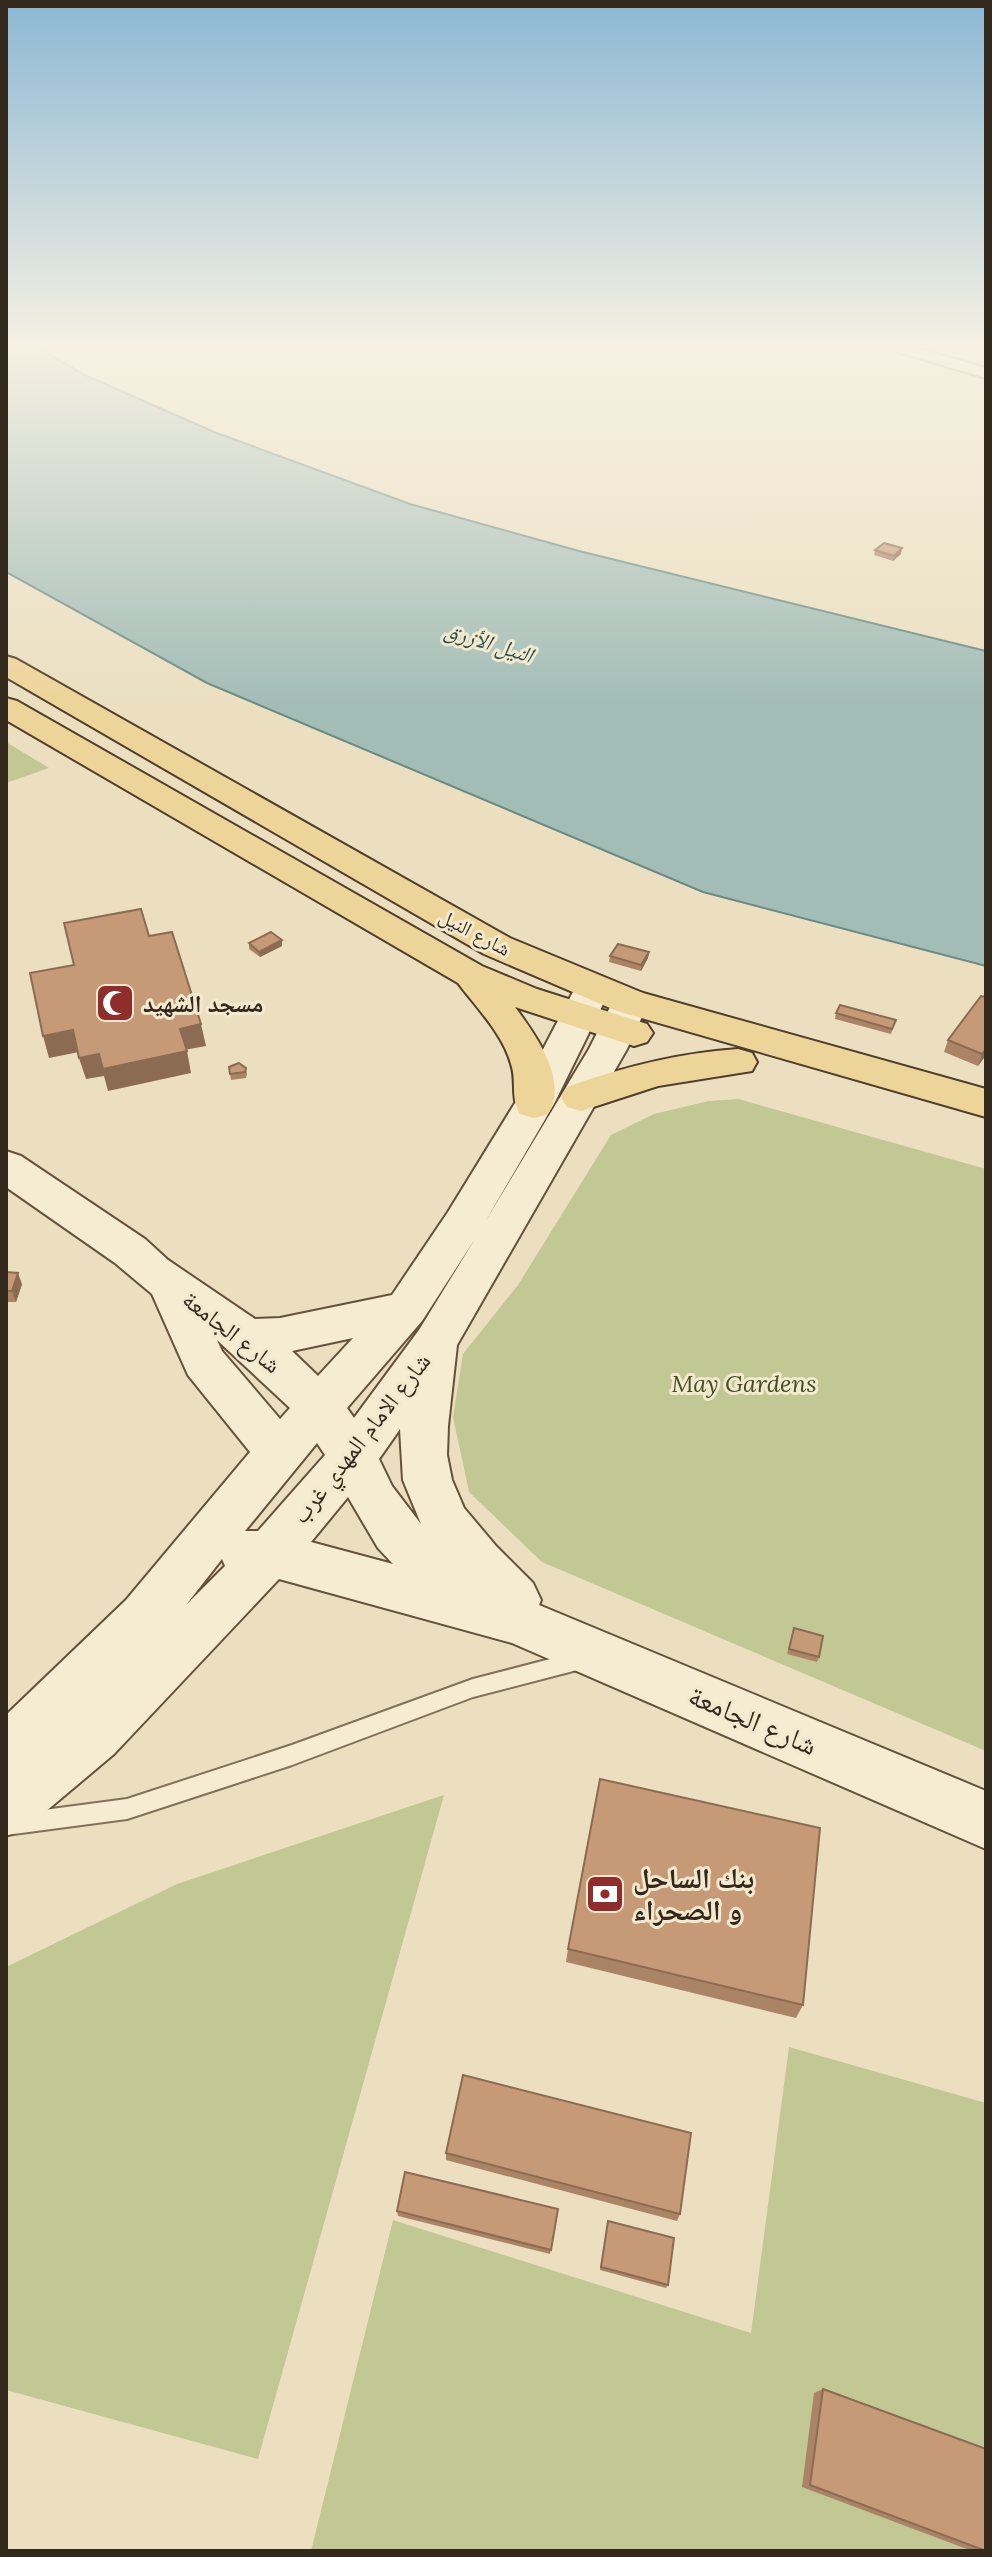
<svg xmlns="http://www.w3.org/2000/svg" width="992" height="2557" font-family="Lora,'Noto Naskh Arabic',serif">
  <rect width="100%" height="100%" fill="#ebdfc0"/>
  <!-- green -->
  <path fill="#c1c894" d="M6,742L49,768L6,783Z
    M738,1099L986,1169V1751L542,1562L469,1492L453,1417L463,1354L518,1285L611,1135L654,1114L709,1101Z
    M444,1795L258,2459L6,2390V1967L177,1884Z
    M789,2047L986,2103V2551H311L393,2220L751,2333Z"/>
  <!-- water -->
  <path fill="#a2bdb6" stroke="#6a8a83" stroke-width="2" d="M6,348H38L85,375L214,432L410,504L579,551L986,651V966L703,892L207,683L6,572Z"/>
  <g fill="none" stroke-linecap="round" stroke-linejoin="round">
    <defs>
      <path id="lane" d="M581,1651L588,1654L591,1660L588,1666L581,1669L473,1697L292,1765L127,1819L6,1835V1815L127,1799L292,1745L473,1679Z"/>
      <path id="street" d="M892,348H916L986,368V378L895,351Z"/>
      <path id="secondary" d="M593,976L606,980L611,988L554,1104L485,1222L589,1049L617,993L630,990L643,993L649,1002L627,1049L457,1345L448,1426L447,1455L452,1480L464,1508L496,1546L533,1583L541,1600L539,1605L986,1791V1849L512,1643L279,1579L114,1754L26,1828L6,1836V1715L126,1600L250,1452L188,1375L152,1294L115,1263L6,1187V1151L21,1156L145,1239L168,1260L255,1319L280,1318L392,1295L448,1212L515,1103L575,988L580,980ZM475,1239L419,1330L354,1418L347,1408L422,1321ZM353,1338L318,1376L292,1351ZM217,1340L290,1408L280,1419L222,1351ZM400,1429L403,1480L421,1524L392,1486L379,1459ZM317,1443L325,1455L258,1531H245ZM348,1497L378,1548L393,1564L311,1542ZM222,1559L225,1566L186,1605Z"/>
      <path id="primary" d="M6,656L16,659L510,938L643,993L986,1089V1117L617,1011L484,954L6,677Z
        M6,698L17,701L482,966L537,989L647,1024L653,1033L647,1042L634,1046L515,1007C535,1034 569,1080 548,1114L534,1118L520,1114C510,1097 517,1081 511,1064C503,1034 476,1007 458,983L6,720Z
        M738,1049L752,1053L757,1062L752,1071L658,1086L581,1111L567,1107L561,1097L567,1087C623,1067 678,1053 738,1049Z"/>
    </defs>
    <!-- lane casing -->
    <use href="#lane" stroke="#837059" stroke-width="4"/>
    <!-- street casing -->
    <use href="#street" stroke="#837059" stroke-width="4"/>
    <!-- secondary casing -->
    <use href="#secondary" stroke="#64513c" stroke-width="4"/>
    <!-- primary casing -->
    <use href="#primary" stroke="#503e2d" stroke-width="4"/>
    <!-- lane -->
    <use href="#lane" fill="#f6ecd2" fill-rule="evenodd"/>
    <!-- street -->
    <use href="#street" fill="#f6ecd2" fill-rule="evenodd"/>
    <!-- secondary -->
    <use href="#secondary" fill="#f6ecd2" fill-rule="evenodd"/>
    <!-- primary -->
    <use href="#primary" fill="#edd498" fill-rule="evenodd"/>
  </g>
  <!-- wall -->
  <path fill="#ab8466" d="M875,550L901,554L893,561L874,555Z
    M249,943L282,946L260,957L249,949Z
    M649,952L648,958L641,971L609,962L610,956Z
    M836,1013L896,1020L891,1034L835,1019Z
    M948,1040L986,1055L978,1066L944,1052Z
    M229,1067L246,1068L247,1074L246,1078L231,1080Z
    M6,1272L22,1284L16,1302H6Z
    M794,1628L819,1657L817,1662L787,1654Z
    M568,1949L803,2005L796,2018L566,1962Z
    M446,2153L680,2214L677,2221L446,2160Z
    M558,2209L550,2254L398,2216L397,2211Z
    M608,2221L668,2285L666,2288L600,2270Z
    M823,2389L986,2551H972L802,2487L814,2393Z"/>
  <!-- shaded-wall -->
  <path fill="#8b6c53" d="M902,548L901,554L893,561L894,556Z
    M282,940V946L260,957L259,952Z
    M649,952L648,958L641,971V965Z
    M201,1024L206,1046L184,1050L180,1029Z
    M73,1030L79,1052L49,1058L43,1036Z
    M986,1049V1055L978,1066L982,1054Z
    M187,1051L191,1073L108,1091L104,1076L86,1079L79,1058L99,1054Z
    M18,1273L22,1284L16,1302L12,1291Z"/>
  <!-- building -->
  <path fill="#c79a77" stroke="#8b6c53" stroke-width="2" d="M884,543L902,548L894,556L875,550Z
    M141,909L149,936L172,932L201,1024L180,1029L187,1051L103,1069L99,1054L79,1058L73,1030L43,1036L30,973L74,965L64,923Z
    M271,932L282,940L259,952L249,943Z
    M618,944L649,952L641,965L610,956Z
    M981,996L986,997V1049L982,1054L948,1040Z
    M840,1005L896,1020L892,1029L836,1013Z
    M239,1063L246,1068L245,1072L230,1074L229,1067Z
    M6,1272L18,1273L12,1291H6Z
    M794,1628L823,1636L819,1657L789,1649Z
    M600,1779L820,1828L803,2005L568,1949Z
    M463,2075L691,2133L680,2214L446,2153Z
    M405,2172L558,2209L551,2250L397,2211Z
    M608,2221L674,2238L668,2285L601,2267Z
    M823,2389L986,2449V2551L810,2485Z"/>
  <!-- sky -->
  <linearGradient id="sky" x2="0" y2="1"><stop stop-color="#8cb8d4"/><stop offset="0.49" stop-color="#f6f1e3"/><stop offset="1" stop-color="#f6f1e3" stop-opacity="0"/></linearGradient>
  <rect width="992" height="706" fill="url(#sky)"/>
  <!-- icons -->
  <defs>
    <symbol id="mosque-square" viewBox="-11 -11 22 22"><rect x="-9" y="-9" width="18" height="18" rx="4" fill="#8e2d2c" stroke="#f3e9cf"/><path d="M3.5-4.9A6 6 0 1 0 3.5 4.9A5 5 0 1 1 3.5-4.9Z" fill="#fff"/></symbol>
    <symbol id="bank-square" viewBox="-11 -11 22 22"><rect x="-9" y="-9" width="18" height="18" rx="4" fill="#8e2d2c" stroke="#f3e9cf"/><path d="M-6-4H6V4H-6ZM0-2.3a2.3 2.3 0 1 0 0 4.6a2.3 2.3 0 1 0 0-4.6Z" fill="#fff"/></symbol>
  </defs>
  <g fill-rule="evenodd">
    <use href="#mosque-square" x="93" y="981" width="44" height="44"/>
    <use href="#bank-square" x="583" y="1872" width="44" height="44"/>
  </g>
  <g text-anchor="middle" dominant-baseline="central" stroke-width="6" stroke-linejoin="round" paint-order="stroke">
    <!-- far-street labels -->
    <g font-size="20" fill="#33281c" stroke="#f3e9cf">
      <text transform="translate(475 932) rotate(28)">شارع النيل</text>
    </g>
    <!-- far-water labels -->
    <g font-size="22" font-style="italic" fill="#2c5250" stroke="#f3e9cf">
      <text transform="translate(489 642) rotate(17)">النيل الأزرق</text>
    </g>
    <!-- poi labels -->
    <g font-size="24" font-weight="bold" fill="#33281c" stroke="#f3e9cf" text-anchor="start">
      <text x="143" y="1003">مسجد الشهيد</text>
    </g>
    <!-- street labels -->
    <g font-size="24" fill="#33281c" stroke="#f3e9cf">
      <text transform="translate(232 1332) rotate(38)">شارع الجامعة</text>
      <text transform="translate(361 1438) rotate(-52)">شارع الامام المهدي غرب</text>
    </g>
    <!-- park labels -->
    <g font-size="24" font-style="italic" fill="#434e24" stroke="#f3e9cf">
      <text x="744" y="1383">May Gardens</text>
    </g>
    <!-- near-street labels -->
    <g font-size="28" fill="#33281c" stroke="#f3e9cf">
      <text transform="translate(753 1720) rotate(23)">شارع الجامعة</text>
    </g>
    <!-- near-poi labels -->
    <g font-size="28" font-weight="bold" fill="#33281c" stroke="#f3e9cf" text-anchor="start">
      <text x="633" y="1878">بنك الساحل<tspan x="633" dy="32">و الصحراء</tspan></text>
    </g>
  </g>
  <!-- border -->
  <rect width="992" height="2557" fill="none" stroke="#33281c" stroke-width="16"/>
</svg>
